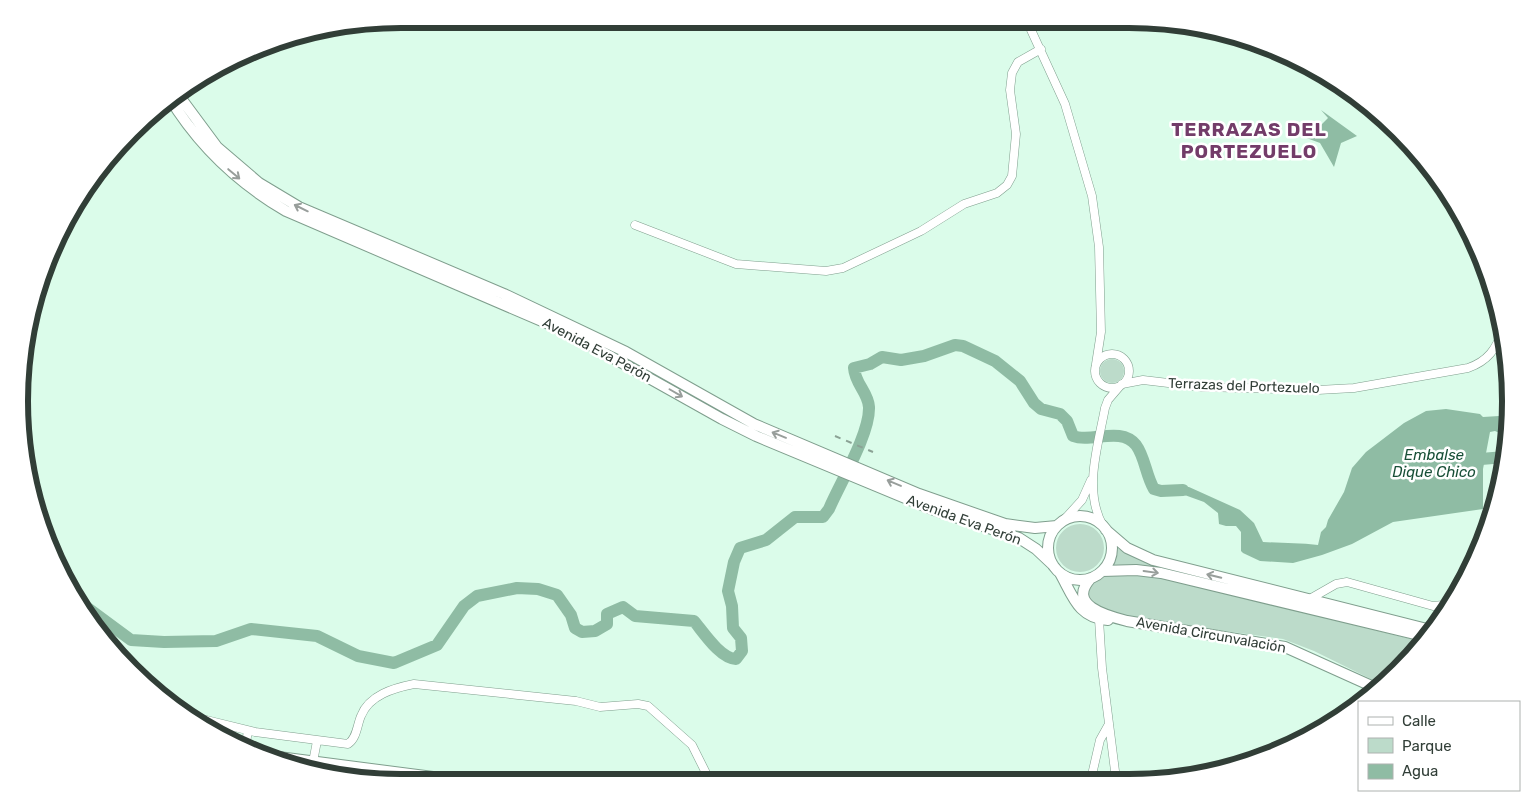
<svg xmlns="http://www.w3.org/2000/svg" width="1530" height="801" font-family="Rubik,sans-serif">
  <rect width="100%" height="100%" fill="#dbfcea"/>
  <!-- green -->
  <path fill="#bcdbca" d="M1100 371a12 12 0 1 1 24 0a12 12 0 1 1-24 0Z
    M1056 548a24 24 0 1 1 48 0a24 24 0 1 1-48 0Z
    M1113,546L1149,564L1430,632L1136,566L1110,565Z
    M1109,574H1148L1423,642L1416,652L1381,684L1314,651L1283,639L1115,616L1092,605L1086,588L1094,578Z
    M281,761L434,781C382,781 330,780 281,761Z"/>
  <!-- water -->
  <path fill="#8fbca4" d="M1321,110L1357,136L1341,143L1334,167L1320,143L1301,136L1309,124L1315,131L1328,118Z
    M1446,409L1480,414L1483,417L1499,416L1510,422L1508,437L1495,431L1490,432L1483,469V509L1393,522L1352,544L1322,555L1293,563L1260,561L1243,553L1241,551V532L1236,526H1226L1219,524L1218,513L1204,502L1168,489L1177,486L1189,487L1240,510L1254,523L1263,542C1282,543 1299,543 1318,545L1321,532L1326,527L1328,520L1344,492L1352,468L1366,452L1404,423L1426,411Z"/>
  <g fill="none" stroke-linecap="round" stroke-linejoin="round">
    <!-- river -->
    <path stroke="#8fbca4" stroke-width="12" d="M1469,460L1505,457
      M85,606L131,640L164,642L216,641L251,629L317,636L358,656L394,663L437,645L464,606L477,596L517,588L538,589L557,595L571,615L575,628L582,632L595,631L607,624V614L623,607L635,616L694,621C704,633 720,658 736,659L742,651L741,638L733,628L732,606L728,591L734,562L740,548L766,540L795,517H823L829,509C840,483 870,434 869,407C868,392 855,384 854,368L870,364L882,357L901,360L924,356L955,345L963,346L995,361L1020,381L1034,403L1041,409L1060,414L1067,421L1073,436C1091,443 1121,426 1136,445C1145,457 1146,476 1154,489L1161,491L1183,490"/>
    <defs>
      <path id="minor" d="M1026,19L1065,104L1092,196L1099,247L1101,332L1096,364
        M635,225L736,264L826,271L843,268L921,231L964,204L997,193L1007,185L1012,176L1016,134L1010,90L1012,73L1018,62L1041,49
        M1095 371a17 17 0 1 1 34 0a17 17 0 1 1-34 0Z
        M1122,384L1143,380L1202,387L1318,390L1354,388L1468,368C1488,361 1496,349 1503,330
        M1062,522L1082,500L1091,480
        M1103,526C1083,490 1098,446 1105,408L1108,400L1120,386
        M1308,600L1336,584L1347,582L1433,606L1443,605L1453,598
        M1099,619L1102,668L1116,779
        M186,715L255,732L348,744C357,738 357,725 361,716C369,695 394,688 414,684L576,701L600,707L638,704L648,706L692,745L706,773L713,780
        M245,748L248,731
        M313,762L317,741
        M1091,779L1100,740L1109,724"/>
      <path id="major" d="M177,93L217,147L259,183L299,207L504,294L626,352L754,424L919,494L1005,524L1035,528L1057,526
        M169,97C198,145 238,183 286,211L565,331L722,419L756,436L934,510L1019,538L1036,549L1053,565
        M1048 548a32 32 0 1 1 64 0a32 32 0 1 1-64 0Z
        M1106,530L1127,548L1153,560L1431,630
        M1102,571L1136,570L1161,573L1427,637
        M1060,573C1073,596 1078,618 1108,620
        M1091,578C1066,605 1107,616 1127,621L1285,647L1376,688"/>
      <path id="highway" d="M267,756L460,781"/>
    </defs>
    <!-- minor casing -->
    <use href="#minor" stroke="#7f9e8d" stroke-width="9"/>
    <!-- major casing -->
    <use href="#major" stroke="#7f9e8d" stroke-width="12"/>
    <!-- highway casing -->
    <use href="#highway" stroke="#7f9e8d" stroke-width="13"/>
    <!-- minor -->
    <use href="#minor" stroke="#fff" stroke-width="8"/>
    <!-- major -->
    <use href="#major" stroke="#fff" stroke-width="10"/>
    <!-- highway -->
    <use href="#highway" stroke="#fff" stroke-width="11"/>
    <!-- rail -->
    <path stroke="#8ba295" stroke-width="2" stroke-dasharray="6 6" stroke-linecap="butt" d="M835,436L873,452"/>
  </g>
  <!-- one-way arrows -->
  <defs><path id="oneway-shaft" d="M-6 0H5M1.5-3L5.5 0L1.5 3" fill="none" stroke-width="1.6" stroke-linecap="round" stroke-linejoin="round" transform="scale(1.25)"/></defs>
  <g stroke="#989e9b">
    <use href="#oneway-shaft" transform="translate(234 174) rotate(40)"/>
    <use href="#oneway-shaft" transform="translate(301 208) rotate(-154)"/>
    <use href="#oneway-shaft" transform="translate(676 393) rotate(30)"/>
    <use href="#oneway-shaft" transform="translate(779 435) rotate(-158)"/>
    <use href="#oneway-shaft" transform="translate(894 483) rotate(-157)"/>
    <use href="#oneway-shaft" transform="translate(1151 572) rotate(8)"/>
    <use href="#oneway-shaft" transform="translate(1214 576) rotate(-166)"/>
  </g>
  <g text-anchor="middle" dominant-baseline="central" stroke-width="5" stroke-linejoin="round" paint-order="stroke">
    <!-- street labels -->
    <g font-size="14" fill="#313e37" stroke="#fff">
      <text transform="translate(597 350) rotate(28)">Avenida Eva Perón</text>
      <text transform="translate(1244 386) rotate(2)">Terrazas del Portezuelo</text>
      <text transform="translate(964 520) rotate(20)">Avenida Eva Perón</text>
      <text transform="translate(1211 635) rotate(10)">Avenida Circunvalación</text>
    </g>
    <!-- water labels -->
    <g font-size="15" font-style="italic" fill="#184f37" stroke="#fff">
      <text x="1434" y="455">Embalse<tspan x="1434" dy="17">Dique Chico</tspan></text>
    </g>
    <!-- district labels -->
    <g font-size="19" font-weight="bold" letter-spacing="1" fill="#733c69" stroke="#fff">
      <text x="1249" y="129">TERRAZAS DEL<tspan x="1249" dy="22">PORTEZUELO</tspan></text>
    </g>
  </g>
  <!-- crop -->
  <path d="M0 0H1530V801H0ZM401 28H1129A373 373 0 0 1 1502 401V401A373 373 0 0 1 1129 774H401A373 373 0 0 1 28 401V401A373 373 0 0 1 401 28Z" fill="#fff" fill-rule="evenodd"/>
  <path fill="none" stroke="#313e37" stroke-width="6" d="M401 28H1129A373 373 0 0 1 1502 401V401A373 373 0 0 1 1129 774H401A373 373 0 0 1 28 401V401A373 373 0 0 1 401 28Z"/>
  <!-- legend -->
  <rect x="1358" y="701" width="162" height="90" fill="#ffffff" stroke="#adb2af"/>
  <rect x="1368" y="717" width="25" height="8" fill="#ffffff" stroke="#adb2af"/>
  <text x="1402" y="726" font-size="15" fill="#313e37">Calle</text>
  <rect x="1368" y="738" width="25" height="15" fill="#bcdbca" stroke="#adb2af"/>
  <text x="1402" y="751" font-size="15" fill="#313e37">Parque</text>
  <rect x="1368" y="764" width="25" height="15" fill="#8fbca4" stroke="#adb2af"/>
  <text x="1402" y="776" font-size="15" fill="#313e37">Agua</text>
</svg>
